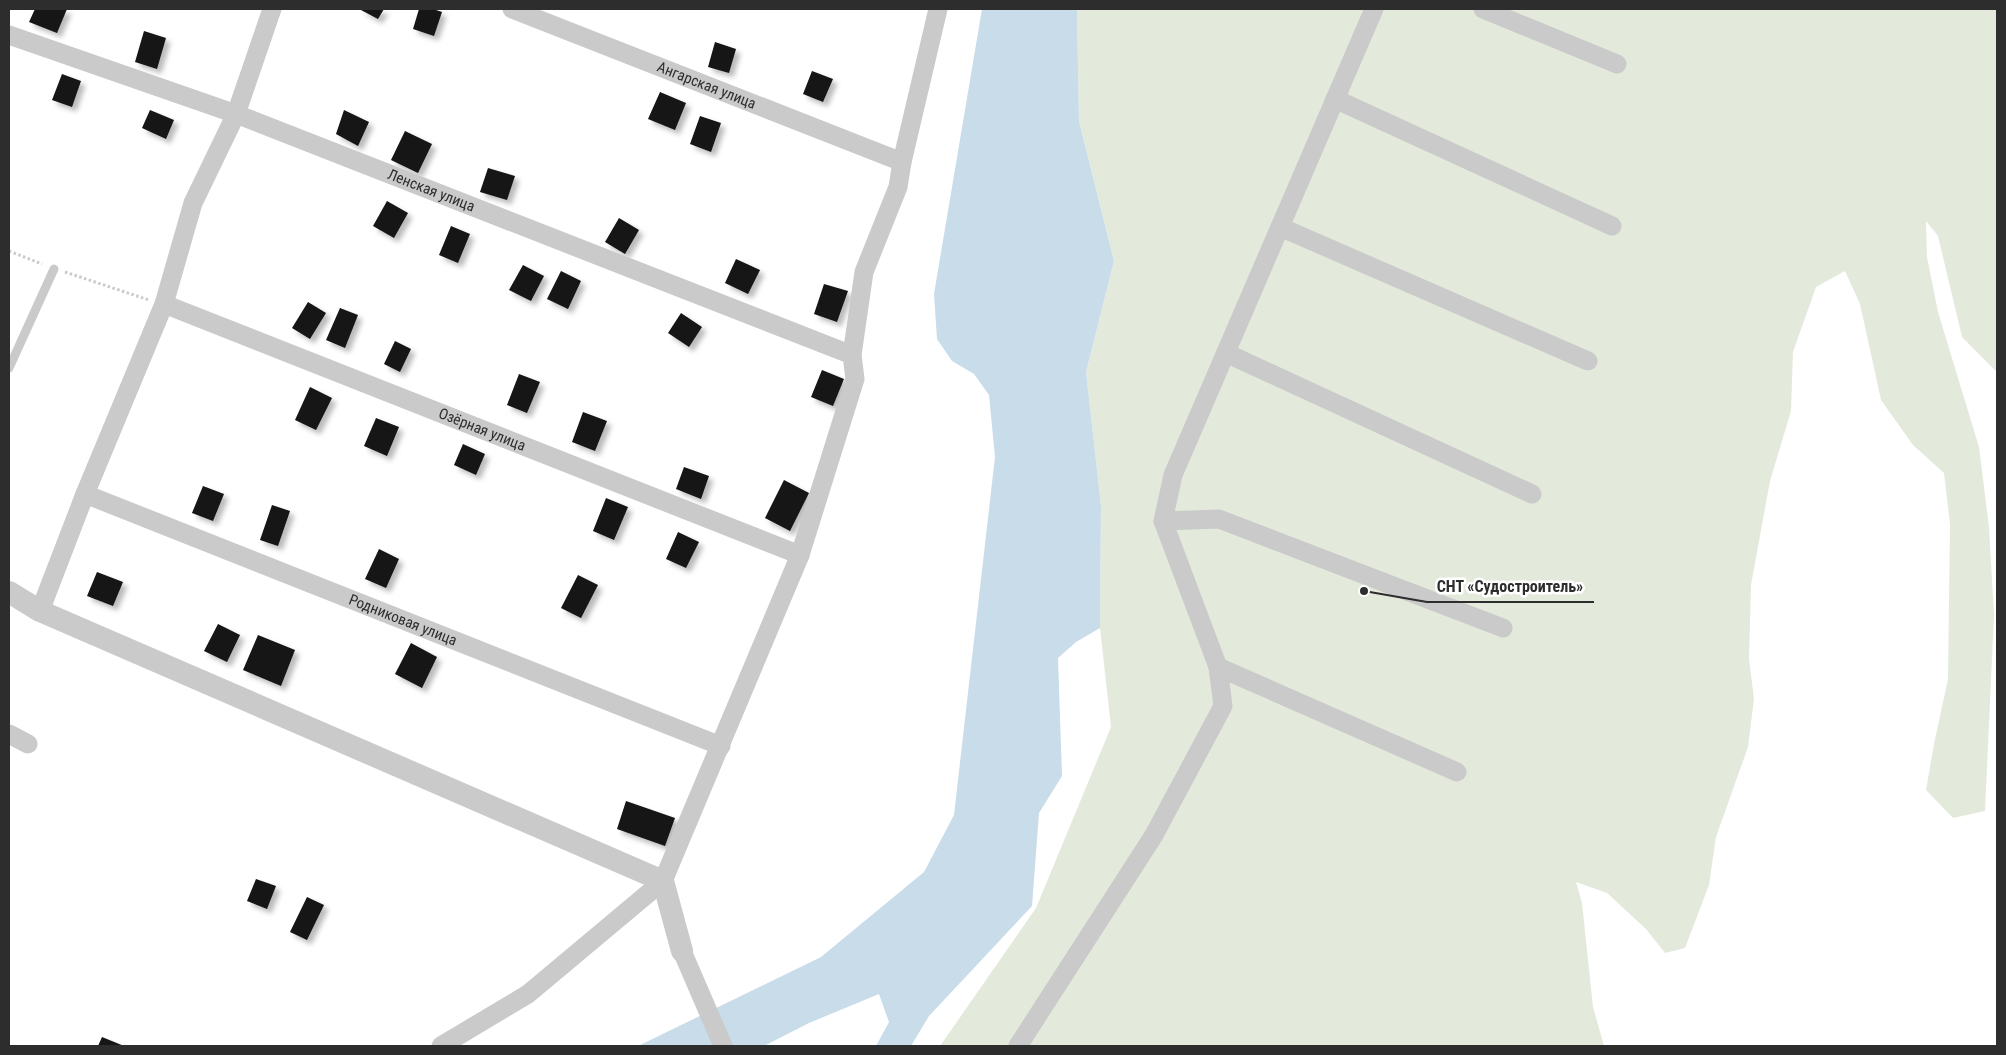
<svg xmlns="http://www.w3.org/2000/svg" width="2006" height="1055" font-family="'Roboto Condensed',sans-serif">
  <defs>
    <filter id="shadow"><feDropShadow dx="4.5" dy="4.5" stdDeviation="2.5" flood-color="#0004"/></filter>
  </defs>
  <rect width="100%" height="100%" fill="#fff"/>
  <!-- green -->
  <path fill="#e3eadb" d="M1077,9H1997V372L1962,337L1938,236L1926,221L1927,257L1938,312L1979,447L1989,527L1994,615L1985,811L1953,818L1926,790L1934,744L1948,679L1950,524L1944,473L1913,445L1881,400L1860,304L1845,271L1816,287L1793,352L1791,411L1770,481L1751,585L1749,659L1754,699L1748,747L1716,837L1709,885L1685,948L1665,953L1646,929L1607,893L1576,882L1582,903L1593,1007L1604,1046H940L1036,908L1111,727L1100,628L1101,505L1086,372L1114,261L1079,121Z"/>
  <!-- water -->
  <path fill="#c8dce9" d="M982,9H1077L1079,121L1114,261L1086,372L1101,505L1100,628L1076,642L1058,658L1062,776L1039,813L1032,906L929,1016L911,1046H876L889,1022L879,994L809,1023L764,1046H638L821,957L924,872L954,815L995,457L989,395L974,374L952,361L937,339L934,294Z"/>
  <!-- building -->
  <path fill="#141414" filter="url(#shadow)" d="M35,9H67L57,33L29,22Z
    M359,9H384L378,19Z
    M419,9H433L442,12L434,36L413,29Z
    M144,31L166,38L157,69L135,62Z
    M715,42L736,49L729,73L708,67Z
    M812,71L833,79L823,102L803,94Z
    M62,74L81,81L72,107L52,100Z
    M660,92L686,103L675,130L648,119Z
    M150,110L174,120L166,139L142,128Z
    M344,110L369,122L358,146L336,134Z
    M700,116L721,123L711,152L690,144Z
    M405,131L432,144L418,173L391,160Z
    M488,168L515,176L507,200L480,192Z
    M387,201L408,213L394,238L373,226Z
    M619,218L639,230L625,254L605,242Z
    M451,226L470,234L458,263L439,255Z
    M736,259L760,270L748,294L725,283Z
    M523,265L544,276L531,301L509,290Z
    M561,271L581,281L568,309L547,299Z
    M824,284L848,291L837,322L814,314Z
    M308,302L326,313L310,339L292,328Z
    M340,308L358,315L345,348L326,340Z
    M681,313L702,327L689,347L668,333Z
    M395,341L411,349L400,372L384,364Z
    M822,370L844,379L833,406L811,397Z
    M519,374L540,382L527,413L507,405Z
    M310,387L332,398L316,430L295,420Z
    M583,412L607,421L595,451L572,442Z
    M376,418L399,427L387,456L364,446Z
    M463,444L485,454L476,475L454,465Z
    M684,467L709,476L701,499L676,489Z
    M784,480L809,493L790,531L765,518Z
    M203,486L224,494L213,521L192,513Z
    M606,498L628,507L614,540L593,531Z
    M272,505L290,511L278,546L260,540Z
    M678,532L699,542L686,568L666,559Z
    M379,549L399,559L386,588L365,579Z
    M97,572L123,582L113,606L87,596Z
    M578,575L598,585L581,618L561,608Z
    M218,624L240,635L227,662L204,651Z
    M258,635L295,650L281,686L243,670Z
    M411,643L437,657L422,688L395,674Z
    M626,801L675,818L665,846L617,829Z
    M256,879L276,886L267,909L247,901Z
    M307,897L324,905L307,940L290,932Z
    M102,1037L124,1046H98Z"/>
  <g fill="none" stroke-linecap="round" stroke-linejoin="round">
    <!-- path -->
    <path stroke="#cacaca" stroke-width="3" stroke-dasharray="2.5 2.5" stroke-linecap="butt" d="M9,251L42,264
      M65,272L149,300"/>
    <!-- service -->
    <path stroke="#cacaca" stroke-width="9" d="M9,368L54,269"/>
    <!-- minor -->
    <g stroke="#cacaca" stroke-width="19">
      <path id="s1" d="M512,9L902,162"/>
      <path d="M1483,9L1617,64"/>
      <path id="s2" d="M9,35L236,114L852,355"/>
      <path d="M1335,99L1612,226"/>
      <path d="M1280,227L1588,361"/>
      <path id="s3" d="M164,304L800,555"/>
      <path d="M1226,353L1532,494"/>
      <path id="s4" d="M85,494L721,746"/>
      <path d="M1163,521L1219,519L1503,628"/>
      <path d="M40,611L85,494L164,304L193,203L236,114L272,9"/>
      <path d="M1218,667L1457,772"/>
      <path d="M9,734L28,744"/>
      <path d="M682,951L723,1046"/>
      <path d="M441,1046L528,994L663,881L800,555L855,379L852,355L864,272L898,187L902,162L938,9"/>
      <path d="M1018,1046L1154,835L1223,706L1218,667L1163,521L1173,475L1374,9"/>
    </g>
    <!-- tertiary -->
    <path stroke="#cacaca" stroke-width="22" d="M9,592L40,611L663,881L682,951"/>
  </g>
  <g text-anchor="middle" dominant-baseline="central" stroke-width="5" stroke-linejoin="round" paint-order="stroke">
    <!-- street labels -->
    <g font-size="15" fill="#2d2d2d" stroke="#fff">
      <text stroke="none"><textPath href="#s1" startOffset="209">Ангарская улица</textPath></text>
      <text stroke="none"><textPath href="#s2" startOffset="450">Ленская улица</textPath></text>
      <text stroke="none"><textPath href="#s3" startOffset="342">Озёрная улица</textPath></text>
      <text stroke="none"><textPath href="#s4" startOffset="342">Родниковая улица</textPath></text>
    </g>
  </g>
  <!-- callouts -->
  <path fill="none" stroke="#2d2d2d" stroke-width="2" d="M1364 591L1427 602H1594"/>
  <circle fill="#2d2d2d" stroke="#fff" stroke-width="2" cx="1364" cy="591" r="5"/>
  <g font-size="16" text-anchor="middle" font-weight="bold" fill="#2d2d2d" stroke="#fff" stroke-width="5" stroke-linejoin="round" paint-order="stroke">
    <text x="1510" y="592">СНТ «Судостроитель»</text>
  </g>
  <!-- border -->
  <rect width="2006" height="1055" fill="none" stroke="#2d2d2d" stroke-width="20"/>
</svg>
